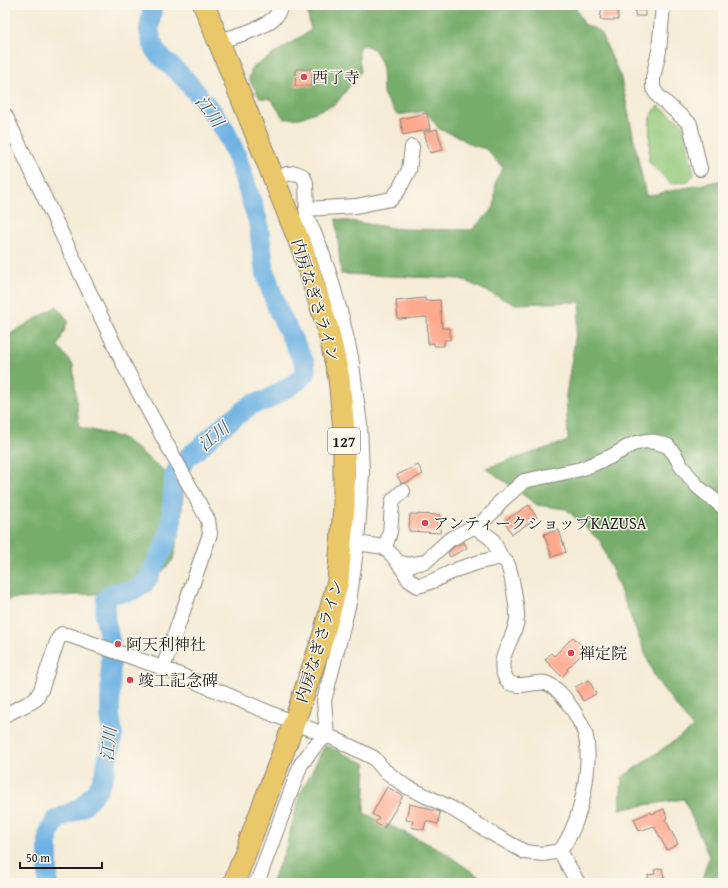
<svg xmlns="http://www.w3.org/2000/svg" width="728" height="888" font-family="'Gentium Book Plus','Noto Serif JP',serif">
  <rect width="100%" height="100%" fill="#fbf7ec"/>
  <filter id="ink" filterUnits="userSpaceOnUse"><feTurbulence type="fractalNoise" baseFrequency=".025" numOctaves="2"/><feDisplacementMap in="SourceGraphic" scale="8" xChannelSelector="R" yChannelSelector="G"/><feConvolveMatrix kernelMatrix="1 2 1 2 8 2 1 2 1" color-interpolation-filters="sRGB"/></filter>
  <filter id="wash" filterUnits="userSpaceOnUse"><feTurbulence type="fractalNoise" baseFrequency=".012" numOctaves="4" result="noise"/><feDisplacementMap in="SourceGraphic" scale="16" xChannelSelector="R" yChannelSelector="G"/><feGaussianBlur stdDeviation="0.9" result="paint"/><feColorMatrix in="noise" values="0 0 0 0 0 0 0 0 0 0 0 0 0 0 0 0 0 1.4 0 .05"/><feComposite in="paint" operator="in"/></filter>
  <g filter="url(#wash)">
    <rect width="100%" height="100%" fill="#f5ecd7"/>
    <!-- green -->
    <path fill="#94c97a" stroke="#58724b" d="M658,106L683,124L694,175L688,181L671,184L649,162L650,117Z"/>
    <!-- forest -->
    <path fill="#77ad6a" stroke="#4a6443" d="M306,5H574L584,24L600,31L621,78L646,196L723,180V883H701L709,857L684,799L620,809L622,777L693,728L655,678L601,542L566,509L537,505L486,468L568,441L566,395L581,302L514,304L461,279L341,274L336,219L400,229L472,230L494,207L496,180L503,168L486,149L472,145L457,136L439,129L426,111L397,115L383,94L382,64L374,49L364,45L358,49L361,71L336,104L300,118L284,119L271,99L260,98L249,79L252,68L311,30Z
      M57,306L68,321L58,346L73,365L79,427L123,438L162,469L183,494L181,522L173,560L144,591L10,599L5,603V337Z
      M325,745L366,764L364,813L441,850L488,883H271L284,854L300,795Z"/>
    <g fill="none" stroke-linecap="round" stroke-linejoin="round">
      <!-- river -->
      <path stroke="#6eb2e3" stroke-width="20" d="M48,883V835L56,820L82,807L98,789L104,776L113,735L110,715L111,646L105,617L106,599L112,593L132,591L146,582L165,545L171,527L173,486L175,473L189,456L198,449L223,426L252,404L267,400L298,381L306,373L305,364L278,310L265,272L258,221L237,157L225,130L209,108L186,80L156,52L151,39L149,30L153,5"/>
    </g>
    <g id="blocks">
      <!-- building -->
      <path fill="#fea88d" d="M602,5H618V20H600Z
        M636,6L645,7V16H635Z
        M296,69H313V86H295Z
        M427,113L430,129L403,135L400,119Z
        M437,129L443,150L430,153L424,132Z
        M425,298V301L440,300L442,328H450V340H444V346H434V343L428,344L427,317L398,319L396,301Z
        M418,465L423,474L406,483H401L397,475Z
        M529,505L537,518L512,534L504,521Z
        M410,514L441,515L440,533L409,531Z
        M559,530L566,552L552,557L544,534Z
        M464,542L467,548L450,557L448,553L454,547Z
        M573,637L586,650L567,669L568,670L562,677L545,660L551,653L554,656Z
        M589,680L596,694L583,701L575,687Z
        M387,787L403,796L384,828L375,823L379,818L372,814Z
        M409,804L428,808V809L440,812L438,824L426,821L424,830L411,827L413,821L406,820Z
        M664,809L667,818L665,819L678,844L667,850L654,826L639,831L634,819L651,812L652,814Z
        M662,868L665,883H649L648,875L655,874L654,870Z"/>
    </g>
  </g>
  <g filter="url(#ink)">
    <use href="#blocks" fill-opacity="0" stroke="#88847a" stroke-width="1"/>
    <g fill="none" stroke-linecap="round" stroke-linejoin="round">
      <defs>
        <path id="minor" d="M663,5L659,51L653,78V88L658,96L690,124L700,169
          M219,41C236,36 264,29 276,16C278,13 280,8 282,5
          M5,115L126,369L208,520L210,534L163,668
          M306,209L356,206L391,199L398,191L409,170L412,147
          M471,528L480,524L495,510L499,503L524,481L581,469L610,457L633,444L646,441L656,442L668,446L675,455L681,466L698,487L723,507
          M384,547C394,531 389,518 393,500L403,491
          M398,562L408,565L425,562L449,540L471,528H477L492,539L501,557
          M5,715L35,700L41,690L58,639L62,634L71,636L163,668L294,723L327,735L364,753L374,758L384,770L405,786L451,808L491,833L525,852L543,854L560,851C580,825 590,776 587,743C586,731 579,720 573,710C566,700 559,689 548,684C540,680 527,686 518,685C515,685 512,684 509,683C491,660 515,642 517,619C518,611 511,570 507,563C506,561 502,559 501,557C486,560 472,564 458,569C445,575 432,583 418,586L409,580L402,568L393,556L384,547L357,543
          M560,851L578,883
          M257,883L301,764L315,746L327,735L324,701L349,603L357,543L362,473L360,425L351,357L342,318L330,276L319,244L307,217L306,183L303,176L296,173L287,174L274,179"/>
        <path id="highway" d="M204,5L303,251L328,329L339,378L344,431V506L338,581L323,637L294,723L234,883"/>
      </defs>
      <!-- minor casing -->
      <use href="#minor" stroke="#88847a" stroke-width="16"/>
      <!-- highway casing -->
      <use href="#highway" stroke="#88847a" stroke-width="23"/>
      <!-- minor -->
      <use href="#minor" stroke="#fff" stroke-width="14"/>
      <!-- highway -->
      <use href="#highway" stroke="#eac769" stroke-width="21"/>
    </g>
  </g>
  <!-- markers -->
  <g fill="#d1495b" stroke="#fbf7ec" stroke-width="1.5">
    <circle cx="304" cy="77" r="4"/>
    <circle cx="425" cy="523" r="4"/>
    <circle cx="118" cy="644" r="4"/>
    <circle cx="571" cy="653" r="4"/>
    <circle cx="130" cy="680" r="4"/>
  </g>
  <g text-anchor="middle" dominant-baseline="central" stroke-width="3" stroke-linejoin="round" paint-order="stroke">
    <!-- shield labels -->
    <rect fill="#fbf7ec" stroke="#5f5e5a" stroke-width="1" x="328" y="428" width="32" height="26" rx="3"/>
    <g font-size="15" font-weight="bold" fill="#1c1c1c">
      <text x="344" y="441">127</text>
    </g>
    <!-- poi labels -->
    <g font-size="16" fill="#1c1c1c" stroke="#fbf7ec" text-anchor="start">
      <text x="312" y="77">西了寺</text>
      <text x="433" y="523">アンティークショップKAZUSA</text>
      <text x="126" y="644">阿天利神社</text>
      <text x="579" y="653">禅定院</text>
      <text x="138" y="680">竣工記念碑</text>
    </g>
    <!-- street labels -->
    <g font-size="16" fill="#1c1c1c" stroke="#fbf7ec">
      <text transform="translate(316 300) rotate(73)">内房なぎさライン</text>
      <text transform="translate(319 641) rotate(-73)">内房なぎさライン</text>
    </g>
    <!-- water labels -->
    <g font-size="17" font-style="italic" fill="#3d586c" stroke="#fbf7ec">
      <text transform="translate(210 111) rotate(53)">江川</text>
      <text transform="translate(213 436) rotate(-40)">江川</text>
      <text transform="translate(108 744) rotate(-84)">江川</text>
    </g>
  </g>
  <!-- margin -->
  <rect width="728" height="888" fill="none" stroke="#fbf7ec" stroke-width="20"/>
  <!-- scale -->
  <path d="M20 862v6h82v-6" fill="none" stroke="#1c1c1c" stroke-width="2"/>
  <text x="26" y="862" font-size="12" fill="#1c1c1c" stroke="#fbf7ec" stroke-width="3" paint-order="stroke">50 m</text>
</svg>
